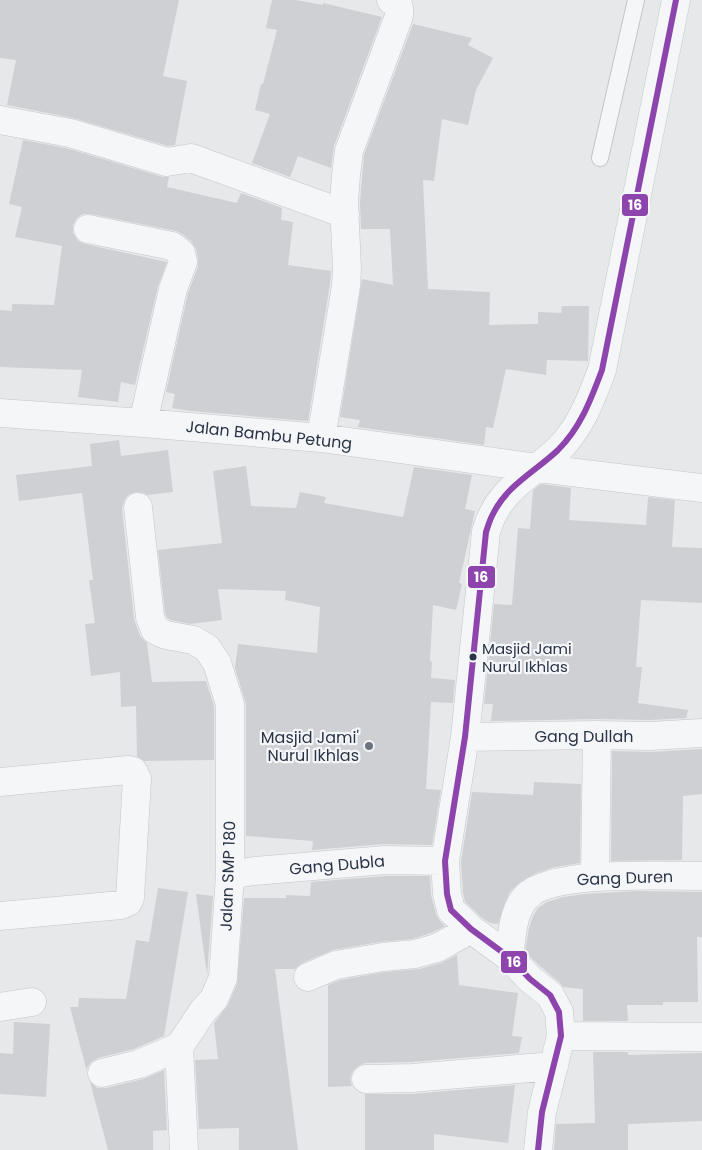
<svg xmlns="http://www.w3.org/2000/svg" width="702" height="1150" font-family="Poppins,sans-serif">
  <rect width="100%" height="100%" fill="#e6e8ea"/>
  <!-- building -->
  <path fill="#ced0d3" d="M0,0H179L163,76L187,81L175,145L168,146L73,118L7,105L16,60L0,58Z
    M272,0H296L323,5V3L382,17L334,146L331,168L298,156L290,177L252,163L270,114L255,110L261,84H263L277,30L266,28Z
    M413,24L472,38L468,45L493,58L476,90L468,125L442,119L434,181L423,180L428,289L490,292L489,325L538,324V312L561,313L562,306H589L588,361L547,360L546,375L506,369L493,428L486,427L484,445L358,427L360,420L340,417L362,279L393,285L390,229H361L360,202L362,177L364,155Z
    M23,140L66,148L163,177H169L167,187L237,203L241,193L282,208L281,220L293,222L288,265L331,271L330,284L308,421L191,411L172,408L175,394L166,392L188,293L198,267V259L196,249L191,241L182,234L176,231L91,214H83L77,218L73,225V233L78,241L85,244L167,262L158,286L135,385L121,382L118,402L78,397L82,370L0,367V310L12,311V304L54,305L62,246L15,237L22,207L9,204Z
    M119,440L121,456L168,450L173,492L147,495L144,493L136,492L128,495L124,501L122,509L134,619L140,636L147,643L152,682L206,681L214,706V760L144,761L137,756L136,706L121,707L120,672L91,676L85,624L95,623L89,580H93L82,493L19,501L16,475L92,466L90,444Z
    M246,466L251,506L296,508L300,492L326,497L324,503L403,517L414,467L472,475L465,509L475,511L459,583L462,584L456,610L433,605L430,661L432,662L431,678L455,680L453,703L431,702L426,789L441,790L432,845L384,844L312,850L313,841L246,836V704L235,668L238,644L317,653L320,607L285,600L286,591L218,589L222,620L190,624L171,620L167,618L165,613L158,550L222,543L213,471Z
    M541,484L571,488L569,520L646,525L648,497L675,500L672,547L702,548V603L641,600L636,667H642L638,703L688,710L686,718L650,720L597,719L491,721L493,704H484L494,604L512,605L518,528L530,529L533,490Z
    M702,749V794L683,796L682,860L611,861L612,751L651,752Z
    M534,782L581,784L580,863L555,867L536,873L519,883L510,892L505,902L498,924L490,923L481,917L465,902L463,892L461,862L472,792L533,795Z
    M386,876H430L431,895L436,914L440,921L445,926L431,933L412,939L380,942L333,950L302,963L295,969H275L298,1150H239V1128L199,1129L195,1060L218,1059L214,1023L228,1005L237,984L244,898H286V895L310,896L311,882Z
    M158,888L188,892L164,1036L134,1049L98,1058L91,1062L87,1068V1072L70,1007H78L79,998L126,999L136,940L149,942Z
    M637,891L702,892V937H697L698,1002H663V1005H627L628,1021H583V989L563,987L560,983L541,967L525,952L529,928L533,916L538,908L547,902L563,897L585,894Z
    M196,894L213,896L207,975Z
    M457,955L459,985L518,993L512,1036L522,1037L519,1053L411,1062L365,1063L358,1066L353,1071L350,1079L352,1086L328,1087V985L340,980L385,972L419,969L441,963Z
    M14,1022L50,1024L46,1097L0,1094V1053L13,1054Z
    M593,1052H628V1055L702,1053V1121L628,1124V1150H554L556,1124L595,1123Z
    M164,1070L167,1130L153,1131V1150H108L90,1082L97,1088H106L143,1079Z
    M515,1085L508,1143L434,1134V1150H365V1094H413Z"/>
  <g fill="none" stroke-linecap="round" stroke-linejoin="round">
    <defs>
      <path id="lane" d="M600,158L636,0"/>
      <path id="street" d="M0,120L70,133L167,162L191,158L345,214
        M88,229L172,246L181,253L183,262L173,289L143,423
        M0,413L143,423L321,438L537,468L702,488
        M321,438L346,286L347,269L344,202L346,175L349,151L399,16V7L394,1L391,0
        M138,507L150,617L155,630L166,635L193,640L207,648L217,663L230,704V875L223,978L214,999L203,1011L179,1047L184,1150
        M465,737L597,735L650,736L702,733
        M0,782L128,770L133,771L137,779L130,898L128,902L121,905L0,916
        M230,875L254,871L385,860L445,861
        M595,876L597,735
        M509,957C512,937 512,911 527,896C552,870 665,876 702,876
        M308,977L336,965L383,957L415,954L437,948L471,929
        M0,1007L32,1002
        M561,1036L702,1037
        M102,1073L139,1064L179,1047
        M366,1079L412,1078L554,1066
        M538,1150L542,1112L561,1036L559,1012L550,995L530,979L509,957L471,929L451,910L447,894L445,861L465,737L486,532C488,526 490,519 493,514C507,485 536,471 558,450C581,427 591,399 602,370L676,0"/>
    </defs>
    <!-- lane casing -->
    <use href="#lane" stroke="#c4c6c8" stroke-width="18"/>
    <!-- street casing -->
    <use href="#street" stroke="#c4c6c8" stroke-width="29"/>
    <!-- lane -->
    <use href="#lane" stroke="#f5f6f7" stroke-width="16"/>
    <!-- street -->
    <use href="#street" stroke="#f5f6f7" stroke-width="28"/>
    <defs>
      <path id="bus-1" d="M538,1150L542,1112L561,1036L559,1012L550,995L530,979L509,957L471,929L451,910L447,894L445,861L465,737L486,532C488,526 490,519 493,514C507,485 536,471 558,450C581,427 591,399 602,370L676,0"/>
    </defs>
    <!-- bus-1 casing -->
    <use href="#bus-1" stroke="#f4f6f9" stroke-width="10"/>
    <!-- bus-1 -->
    <use href="#bus-1" stroke="#8e44ad" stroke-width="6"/>
  </g>
  <!-- markers -->
  <circle fill="#2b3445" stroke="#f4f6f9" stroke-width="2" cx="473" cy="657" r="4.5"/>
  <circle fill="#6c737f" stroke="#f4f6f9" stroke-width="2" cx="369" cy="746" r="5"/>
  <g text-anchor="middle" dominant-baseline="central" stroke-width="4.5" stroke-linejoin="round" paint-order="stroke">
    <!-- bus labels -->
    <g font-size="15" fill="#2b3445" stroke="#f4f6f9" text-anchor="start">
      <text x="482" y="648">Masjid Jami<tspan x="482" dy="18">Nurul Ikhlas</tspan></text>
    </g>
    <!-- street labels -->
    <g font-size="16" fill="#2b3445" stroke="#f4f6f9">
      <text transform="translate(269 435) rotate(6)">Jalan Bambu Petung</text>
      <text x="584" y="736">Gang Dullah</text>
      <text transform="translate(337 865) rotate(-5)">Gang Dubla</text>
      <text transform="translate(228 876) rotate(-88)">Jalan SMP 180</text>
      <text transform="translate(625 878) rotate(-2)">Gang Duren</text>
    </g>
    <!-- poi labels -->
    <g font-size="16" fill="#2b3445" stroke="#f4f6f9" text-anchor="end">
      <text x="359" y="737">Masjid Jami'<tspan x="359" dy="18">Nurul Ikhlas</tspan></text>
    </g>
  </g>
  <g stroke="#f4f6f9" stroke-width="2">
    <rect x="621" y="193" width="28" height="24" rx="5" fill="#8e44ad"/>
    <rect x="467" y="565" width="29" height="24" rx="5" fill="#8e44ad"/>
    <rect x="500" y="950" width="28" height="24" rx="5" fill="#8e44ad"/>
  </g>
  <g font-size="14" text-anchor="middle" font-weight="bold" fill="#fff">
    <text x="635" y="210">16</text>
    <text x="481" y="582">16</text>
    <text x="514" y="967">16</text>
  </g>
</svg>
